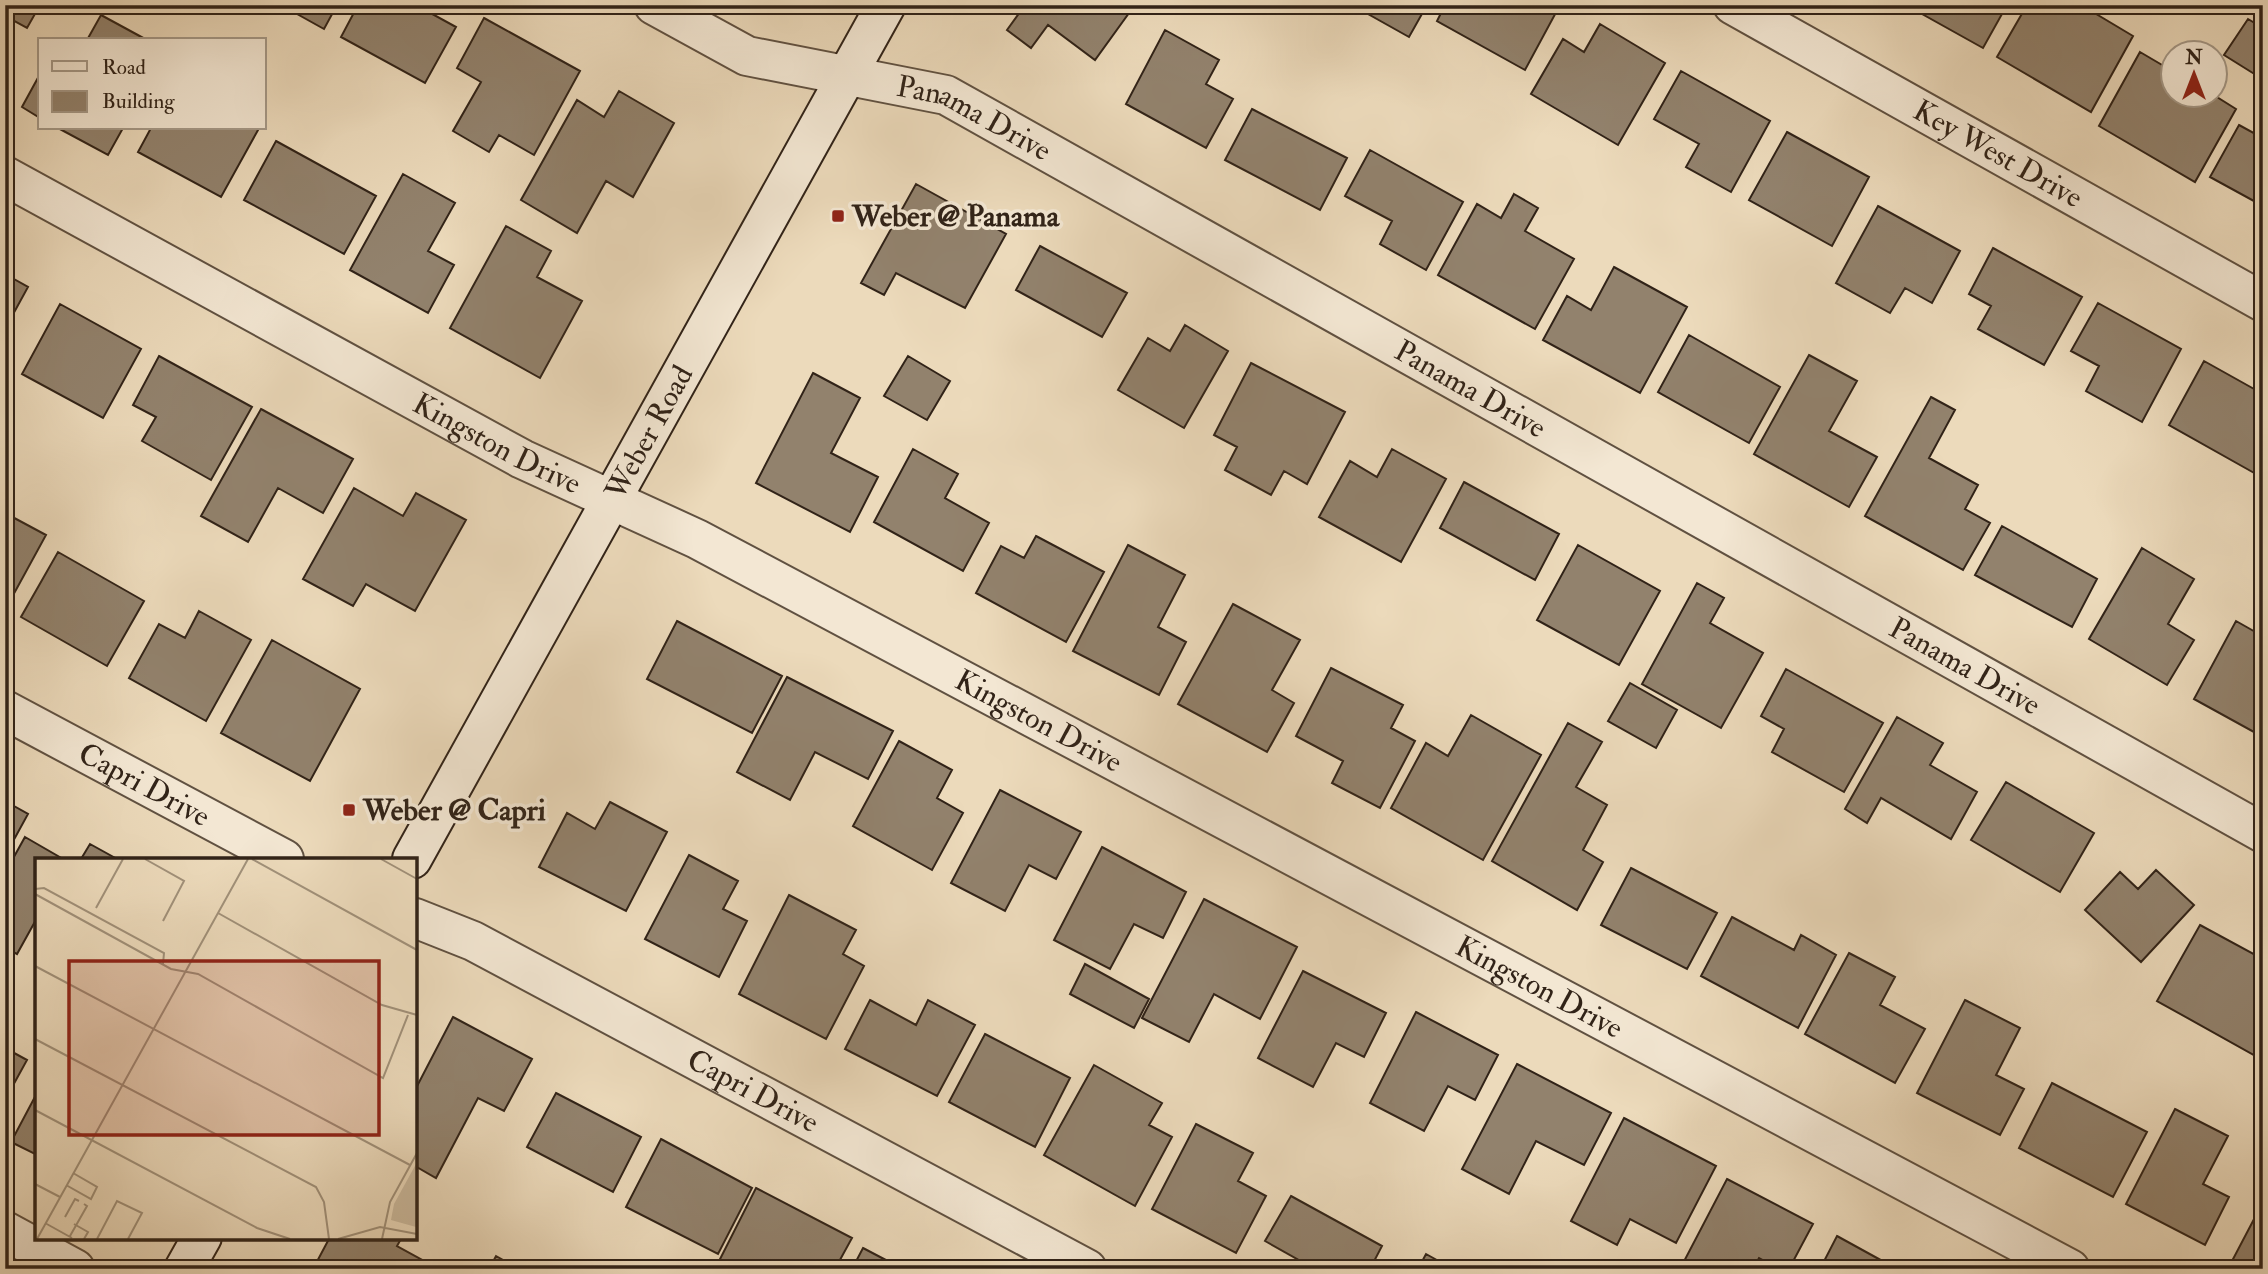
<svg xmlns="http://www.w3.org/2000/svg" width="2268" height="1274" font-family="'IM FELL Double Pica',serif">
  <rect width="100%" height="100%" fill="#ecdabb"/>
  <filter id="stains"><feTurbulence type="fractalNoise" baseFrequency=".00286" numOctaves="4"/><feColorMatrix values="0 0 0 0 .2 0 0 0 0 .09 0 0 0 0 .02 0 0 0 .5 -.17"/></filter>
  <radialGradient id="worn" r=".72"><stop offset=".6" stop-color="#630" stop-opacity="0"/><stop offset="1" stop-color="#630" stop-opacity=".3"/></radialGradient>
  <!-- building -->
  <path fill="#92826d" stroke="#312318" stroke-width="2" d="M5,5H40L27,28L5,16Z
    M281,5H337L324,29Z
    M358,5H416L456,27L425,83L341,37Z
    M1025,5H1118L1129,13L1095,60L1048,25L1031,48L1007,30Z
    M1352,5H1427L1409,37Z
    M1445,5H1560L1525,70L1437,21Z
    M1906,5H2007L1983,48Z
    M2027,5H2081L2133,36L2091,112L1997,57Z
    M101,15L147,40H87Z
    M484,18L580,71L534,155L499,135L489,152L453,131L481,82L457,68Z
    M2248,19L2263,28V65L2256,75L2224,55Z
    M1600,24L1665,63L1618,145L1531,94L1563,39L1584,52Z
    M1165,30L1219,60L1206,84L1233,99L1206,148L1126,104Z
    M2140,52L2174,72V94H2212L2236,109L2195,182L2099,126Z
    M1681,71L1770,121L1731,192L1686,167L1699,144L1654,119Z
    M40,74V118L22,107Z
    M619,91L674,123L633,197L606,181L577,233L521,200L577,100L604,117Z
    M1252,109L1347,158L1320,210L1225,160Z
    M2239,125L2263,138V206L2210,177Z
    M58,128H123L108,155Z
    M151,128H255L258,130L221,197L138,152Z
    M1787,132L1869,177L1832,246L1749,200Z
    M276,141L376,196L344,254L244,200Z
    M1370,150L1463,202L1426,270L1380,244L1392,221L1345,196Z
    M403,174L455,203L428,251L454,265L428,313L350,270Z
    M916,184L1006,234L965,308L896,273L884,295L861,283Z
    M1514,194L1538,208L1525,231L1574,259L1535,329L1438,275L1477,204L1501,218Z
    M1878,206L1960,251L1932,303L1905,288L1890,313L1836,283Z
    M506,226L551,251L537,277L582,301L540,378L450,328Z
    M1040,246L1127,293L1102,337L1016,290Z
    M1993,248L2082,297L2044,365L1978,329L1991,306L1969,294Z
    M1614,267L1687,307L1640,393L1543,340L1567,296L1591,310Z
    M5,274L28,287L5,329Z
    M2098,303L2181,349L2142,422L2086,391L2099,366L2071,351Z
    M60,304L141,349L103,418L22,374Z
    M1185,325L1228,351L1184,428L1118,390L1148,338L1170,351Z
    M1689,335L1780,387L1749,443L1658,392Z
    M1809,355L1857,381L1829,431L1877,457L1849,507L1754,454Z
    M159,356L252,407L211,480L142,441L156,417L133,405Z
    M908,356L950,381L927,420L884,396Z
    M2204,361L2263,394V462L2256,474L2169,425Z
    M1251,363L1345,412L1307,484L1284,471L1271,495L1225,470L1237,447L1214,435Z
    M813,373L860,398L831,453L878,477L850,532L756,483Z
    M1931,397L1955,410L1929,458L1978,485L1965,509L1990,523L1963,570L1865,516Z
    M261,409L353,459L323,513L278,488L248,542L201,516Z
    M913,449L958,474L945,498L989,523L963,571L874,522Z
    M1392,449L1446,479L1401,562L1319,517L1350,461L1377,477Z
    M1464,482L1559,534L1535,580L1440,528Z
    M354,488L403,516L416,493L466,520L415,611L366,584L353,606L303,579Z
    M5,513L46,535L5,610Z
    M2002,526L2097,579L2072,627L1975,575Z
    M1036,536L1104,572L1066,642L976,593L1001,546L1024,558Z
    M1128,545L1185,575L1158,627L1186,642L1159,695L1073,651Z
    M1578,545L1660,591L1619,665L1537,620Z
    M2142,548L2194,579L2168,624L2194,640L2167,685L2089,639Z
    M58,552L144,601L107,666L21,617Z
    M1697,583L1724,598L1710,623L1763,653L1721,728L1642,684Z
    M1233,604L1300,640L1272,690L1294,703L1267,752L1178,704Z
    M199,611L251,640L206,721L129,678L159,624L185,638Z
    M677,621L782,676L752,733L647,679Z
    M2236,621L2259,634L2263,628V737L2194,699Z
    M272,640L360,689L310,781L221,733Z
    M1331,668L1403,705L1391,728L1415,741L1380,808L1332,783L1343,761L1296,736Z
    M1786,669L1883,723L1844,792L1772,752L1784,729L1761,716Z
    M787,677L893,731L868,779L815,752L790,800L737,772Z
    M1630,683L1677,710L1656,748L1608,721Z
    M1471,715L1541,755L1483,860L1391,808L1426,743L1448,756Z
    M1897,717L1943,743L1930,765L1977,792L1951,839L1881,798L1867,823L1845,809Z
    M1568,723L1602,742L1576,787L1607,805L1583,850L1603,862L1577,910L1492,861Z
    M899,741L952,770L937,798L963,813L932,870L853,826Z
    M2006,782L2094,833L2060,892L1971,840Z
    M1000,790L1081,832L1056,879L1029,865L1005,911L951,883Z
    M5,801L28,814L5,856Z
    M610,802L667,832L626,911L539,867L567,813L595,829Z
    M25,837L63,859H37V918L17,954L5,947V873Z
    M90,844L117,859H81Z
    M1102,847L1186,892L1163,938L1134,924L1110,969L1054,940Z
    M689,855L738,881L723,909L747,921L719,977L645,939Z
    M1631,868L1717,913L1687,969L1601,925Z
    M2156,870L2194,905L2141,962L2085,910L2120,872L2138,889Z
    M789,895L856,930L843,954L864,966L826,1039L739,994Z
    M1204,899L1297,947L1260,1019L1214,994L1189,1042L1142,1018Z
    M1732,917L1794,950L1801,935L1836,955L1798,1028L1701,976Z
    M2200,925L2263,959L2261,1059L2157,1001Z
    M1849,953L1895,977L1880,1005L1925,1029L1895,1083L1805,1034Z
    M1085,964L1149,999L1134,1028L1070,994Z
    M1303,971L1386,1013L1364,1057L1336,1043L1313,1087L1258,1058Z
    M870,1000L916,1025L928,1000L975,1025L937,1096L845,1049Z
    M1965,1000L2020,1028L1996,1075L2024,1089L2000,1135L1917,1093Z
    M1416,1012L1498,1055L1475,1100L1448,1086L1424,1131L1370,1103Z
    M453,1017L532,1059L504,1111L478,1098L436,1178L415,1166V1090Z
    M985,1034L1070,1078L1035,1147L949,1102Z
    M5,1048L27,1060L5,1100Z
    M1517,1064L1611,1113L1584,1165L1536,1141L1509,1194L1462,1169Z
    M1094,1065L1162,1103L1149,1125L1172,1137L1135,1206L1044,1155Z
    M2052,1083L2147,1132L2113,1197L2019,1148Z
    M37,1093V1155L11,1142Z
    M556,1093L641,1137L613,1192L527,1147Z
    M2175,1109L2228,1136L2203,1184L2229,1197L2205,1245L2126,1204Z
    M1624,1118L1716,1166L1676,1243L1630,1219L1617,1245L1571,1221Z
    M1196,1124L1253,1153L1238,1181L1266,1196L1236,1253L1152,1209Z
    M661,1139L752,1188L718,1254L626,1207Z
    M1727,1179L1813,1224L1789,1269H1779L1759,1258L1753,1269H1680Z
    M756,1188L852,1238L835,1269H715Z
    M1291,1196L1382,1246L1370,1269H1310L1311,1267L1265,1241Z
    M2263,1202V1269H2248L2232,1261Z
    M1837,1236L1897,1269H1820Z
    M330,1237H402L397,1246L424,1261L420,1269H313Z
    M863,1248L903,1269H852Z
    M1426,1254L1453,1269H1418Z
    M496,1256L519,1269H489Z"/>
  <g fill="none" stroke-linecap="round" stroke-linejoin="round">
    <defs>
      <g id="minor">
        <path id="s1" d="M654,5L747,56L946,95L2263,833"/>
        <path id="s2" d="M1733,5L2263,302"/>
        <path id="s3" d="M5,176L522,459L697,539L2070,1269"/>
        <path id="s4" d="M5,710L284,859"/>
        <path id="s5" d="M415,918L473,941L1087,1269"/>
        <path d="M5,1231L75,1269"/>
      </g>
      <g id="secondary">
        <path id="s6" d="M412,859L886,5"/>
        <path d="M184,1269L202,1237"/>
      </g>
    </defs>
    <!-- minor casing -->
    <use href="#minor" stroke="#605141" stroke-width="42"/>
    <!-- secondary casing -->
    <use href="#secondary" stroke="#312318" stroke-width="42"/>
    <!-- minor -->
    <use href="#minor" stroke="#f3e7d3" stroke-width="38"/>
    <!-- secondary -->
    <use href="#secondary" stroke="#f3e7d3" stroke-width="38"/>
  </g>
  <!-- markers -->
  <g fill="#8f2418" stroke="#f3e7d3" stroke-width="2.5">
    <rect x="831" y="209" width="14" height="14" rx="3.5"/>
    <rect x="342" y="803" width="14" height="14" rx="3.5"/>
  </g>
  <g text-anchor="middle" dominant-baseline="central" stroke-width="7" stroke-linejoin="round" paint-order="stroke">
    <!-- street labels -->
    <g font-size="30" fill="#312318" stroke="#f3e7d3">
      <text stroke="none"><textPath href="#s1" startOffset="343">Panama Drive</textPath></text>
      <text stroke="none"><textPath href="#s2" startOffset="304">Key West Drive</textPath></text>
      <text stroke="none"><textPath href="#s1" startOffset="910">Panama Drive</textPath></text>
      <text stroke="none"><textPath href="#s6" startOffset="488">Weber Road</textPath></text>
      <text stroke="none"><textPath href="#s3" startOffset="560">Kingston Drive</textPath></text>
      <text stroke="none"><textPath href="#s1" startOffset="1477">Panama Drive</textPath></text>
      <text stroke="none"><textPath href="#s3" startOffset="1169">Kingston Drive</textPath></text>
      <text stroke="none"><textPath href="#s4" startOffset="158">Capri Drive</textPath></text>
      <text stroke="none"><textPath href="#s3" startOffset="1736">Kingston Drive</textPath></text>
      <text stroke="none"><textPath href="#s5" startOffset="380">Capri Drive</textPath></text>
    </g>
    <!-- poi labels -->
    <g font-size="30" font-weight="bold" fill="#312318" stroke="#f3e7d3" text-anchor="start">
      <text x="852" y="216">Weber @ Panama</text>
      <text x="363" y="810">Weber @ Capri</text>
    </g>
  </g>
  <!-- overview -->
  <g transform="translate(35 858)">
    <rect width="382" height="382" fill="#ecdabb"/>
    <path d="M381,306V369L356,362L359,346Z" fill="#ccbb9f"/>
    <path fill="none" stroke="#a1917a" stroke-width="2" d="M110,1L149,23L128,63M217,1L382,92M346,1L382,21M0,31L9,30L129,95L128,106M0,36L136,111L163,116L348,220L373,157M61,50L88,1M183,55L347,147L382,157M0,108L375,307M0,181L281,329L289,344L294,381M0,252L222,370L255,381M0,326L25,339M31,327L56,341L62,329L38,315M30,359L40,341L44,343M10,365L37,380M39,366L53,374L49,381M35,378L52,348L49,346M2,381L213,1M62,381L82,343L107,355L93,381M303,381L345,369L382,376M347,381L355,344L382,295"/>
    <path fill="#8f2418" fill-opacity="0.15" stroke="#8f2418" stroke-width="3.5" d="M34,103H344V277H34Z"/>
    <rect width="382" height="382" fill="none" stroke="#312318" stroke-width="3.5"/>
  </g>
  <!-- margin -->
  <rect width="2268" height="1274" fill="none" stroke="#ecdabb" stroke-width="28"/>
  <rect x="7" y="7" width="2254" height="1260" fill="none" stroke="#312318" stroke-width="3.5"/>
  <rect x="14" y="14" width="2240" height="1246" fill="none" stroke="#312318" stroke-width="2"/>
  <!-- legend -->
  <rect x="38" y="38" width="228" height="91" fill="#f3e7d3" stroke="#a59988" stroke-width="2"/>
  <rect x="52" y="61" width="35" height="10" fill="#f3e7d3" stroke="#a59988" stroke-width="2"/>
  <text x="102" y="74" font-size="21" fill="#312318">Road</text>
  <rect x="52" y="91" width="35" height="21" fill="#92826d" stroke="#a59988" stroke-width="2"/>
  <text x="102" y="108" font-size="21" fill="#312318">Building</text>
  <!-- north arrow -->
  <g transform="translate(2194 74)"><circle r="33" fill="#f3e7d3" stroke="#a59988" stroke-width="2"/>
  <path d="M0-5L12 26L0 18L-12 26Z" fill="#8f2418"/>
  <text y="-10" font-size="19" font-weight="bold" text-anchor="middle" fill="#312318">N</text>
  </g>
  <rect width="100%" height="100%" filter="url(#stains)"/>
  <rect width="100%" height="100%" fill="url(#worn)"/>
</svg>
